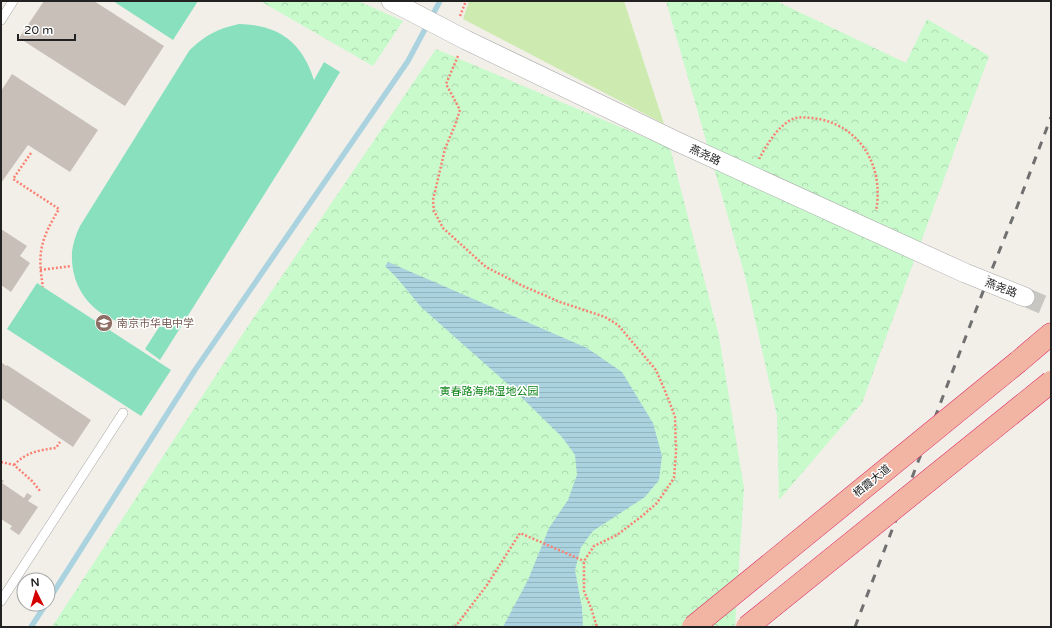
<svg xmlns="http://www.w3.org/2000/svg" width="1052" height="628" font-family="'Varela Round','Noto Sans SC',sans-serif">
  <defs>
    <pattern id="park-crowns" width="20" height="18" patternUnits="userSpaceOnUse"><rect width="20" height="18" fill="#c8facc"/><path d="M2 6a3 3 0 1 1 6 0M12 15a3 3 0 1 1 6 0" fill="none" stroke="#acd6af"/></pattern>
    <pattern id="water-rules" width="6" height="5" patternUnits="userSpaceOnUse"><rect width="6" height="5" fill="#aad3df"/><path d="M0 2.5h6" fill="none" stroke="#92b5bf"/></pattern>
  </defs>
  <rect width="100%" height="100%" fill="#f2efe9"/>
  <!-- grass -->
  <path fill="#cdebb0" d="M469,1H624L664,124L463,19Z"/>
  <!-- park -->
  <path fill="url(#park-crowns)" d="M260,1H358L403,21L373,66Z
    M666,1H776L906,63L927,19L989,56L862,403L779,500L777,416L745,276Z
    M436,49L670,148L719,336L744,488L735,627H52L244,332Z"/>
  <!-- pitch -->
  <path fill="#88e0be" d="M113,1H198L173,40Z
    M239,24C279,25 302,42 314,80L324,62L340,72L308,125L160,360L145,349L161,324C115,334 69,303 72,252C73,243 76,234 80,226L189,51C205,35 217,29 239,24Z
    M37,283L171,370L141,416L7,329Z"/>
  <!-- water -->
  <path fill="url(#water-rules)" d="M388,262L587,348L622,372L653,423L662,456L659,480L645,497L593,531L581,547L575,570L582,608L583,627H503L528,580L549,528L568,500L577,475L575,455L562,437L511,387L421,307L397,278L385,266Z"/>
  <g fill="none" stroke-linecap="round" stroke-linejoin="round">
    <!-- stream -->
    <path stroke="#aad3df" stroke-width="5.5" d="M48,601L195,370L408,61L440,1
      M31,627L46,604"/>
  </g>
  <!-- building -->
  <path fill="#c7bfb8" d="M44,1H94L164,46L125,106L19,38Z
    M12,74L98,130L70,172L28,145L1,183V91Z
    M1,229L27,246L20,256L30,263L11,292L1,285Z
    M1,362L6,366L7,365L91,420L73,447L1,398Z
    M1,479L4,481L2,483L24,498L27,493L32,496L28,501L38,507L19,535L10,529L12,526L1,519Z"/>
  <g fill="none" stroke-linecap="round" stroke-linejoin="round">
    <!-- minor-tunnel -->
    <path stroke="#c8c6c1" stroke-width="19" stroke-dasharray="19 10" stroke-linecap="butt" d="M1025,297L1051,308"/>
    <defs>
      <path id="service" d="M1,20L13,1
        M1,601L123,413"/>
      <path id="minor" d="M391,1L466,40L678,142L965,273L1025,297"/>
      <path id="trunk" d="M1018,362L1051,334"/>
    </defs>
    <!-- service casing -->
    <use href="#service" stroke="#a9a9a9" stroke-width="10"/>
    <!-- minor casing -->
    <use href="#minor" stroke="#a9a9a9" stroke-width="20"/>
    <!-- trunk casing -->
    <use href="#trunk" stroke="#dc2a67" stroke-width="23"/>
    <!-- path -->
    <path stroke="#fa8072" stroke-width="2.5" stroke-dasharray="2 2" stroke-linecap="butt" d="M460,16L466,1
      M458,56L446,84L460,110L455,125L445,149L433,200L434,211L443,228L486,267L523,286L560,302L605,317L618,325L656,370L668,398L675,417L676,452L674,478L657,503L642,516L617,535L594,546L584,561V591L591,608L597,627
      M31,153L13,179L59,209C41,239 37,252 43,287
      M759,159C767,145 775,130 789,121C797,115 809,118 819,119C863,128 884,169 876,211
      M40,270L71,266
      M1,462L14,465L32,481L40,491
      M14,465C26,452 40,450 56,448L60,442
      M455,627L487,585L520,533L584,561"/>
    <!-- service -->
    <use href="#service" stroke="#fff" stroke-width="9"/>
    <!-- minor -->
    <use href="#minor" stroke="#fff" stroke-width="19"/>
    <!-- trunk -->
    <use href="#trunk" stroke="#f2b4a3" stroke-width="22"/>
    <!-- rail -->
    <path stroke="#707070" stroke-width="3" stroke-dasharray="8 8" stroke-linecap="butt" d="M855,627L984,289L1017,207L1051,117"/>
    <defs>
      <path id="trunk-bridge" d="M693,627L1018,362
        M747,627L1051,382"/>
    </defs>
    <!-- trunk-bridge casing -->
    <use href="#trunk-bridge" stroke="#dc2a67" stroke-width="23" stroke-linecap="butt"/>
    <!-- trunk-bridge -->
    <use href="#trunk-bridge" stroke="#f2b4a3" stroke-width="22"/>
  </g>
  <!-- icons -->
  <defs>
    <symbol id="school-disc" viewBox="-11 -11 22 22"><circle r="9.5" fill="#8d6e63" stroke="#fff"/><path d="M0-5L7-2L0 1L-7-2ZM-4 1L0 2.5L4 1V4Q0 6-4 4Z" fill="#fff"/></symbol>
  </defs>
  <g fill-rule="evenodd">
    <use href="#school-disc" x="94" y="313" width="20" height="20"/>
  </g>
  <g text-anchor="middle" dominant-baseline="central" stroke-width="3" stroke-linejoin="round" paint-order="stroke">
    <!-- street labels -->
    <g font-size="11" fill="#222" stroke="#fff">
      <text transform="translate(705 155) rotate(25)">燕尧路</text>
      <text transform="translate(1001 288) rotate(21)">燕尧路</text>
      <text transform="translate(872 481) rotate(-39)">栖霞大道</text>
    </g>
    <!-- education labels -->
    <g font-size="11" fill="#785e54" stroke="#fff" text-anchor="start">
      <text x="117" y="323">南京市华电中学</text>
    </g>
    <!-- park labels -->
    <g font-size="11" fill="#0c8416" stroke="#fff">
      <text x="489" y="391">寅春路海绵湿地公园</text>
    </g>
  </g>
  <!-- border -->
  <rect width="1052" height="628" fill="none" stroke="#222222" stroke-width="4"/>
  <!-- north arrow -->
  <g transform="translate(36 592) rotate(355)"><circle r="19" fill="#ffffff" stroke="#a7a7a7"/>
  <path d="M0-3L7 15L0 10L-7 15Z" fill="#d40000"/>
  <text y="-6" font-size="11" font-weight="bold" text-anchor="middle" fill="#222222">N</text>
  </g>
  <!-- scale -->
  <path d="M18 34v6h57v-6" fill="none" stroke="#222222" stroke-width="2"/>
  <text x="24" y="34" font-size="12" fill="#222222" stroke="#ffffff" stroke-width="3" paint-order="stroke">20 m</text>
</svg>
